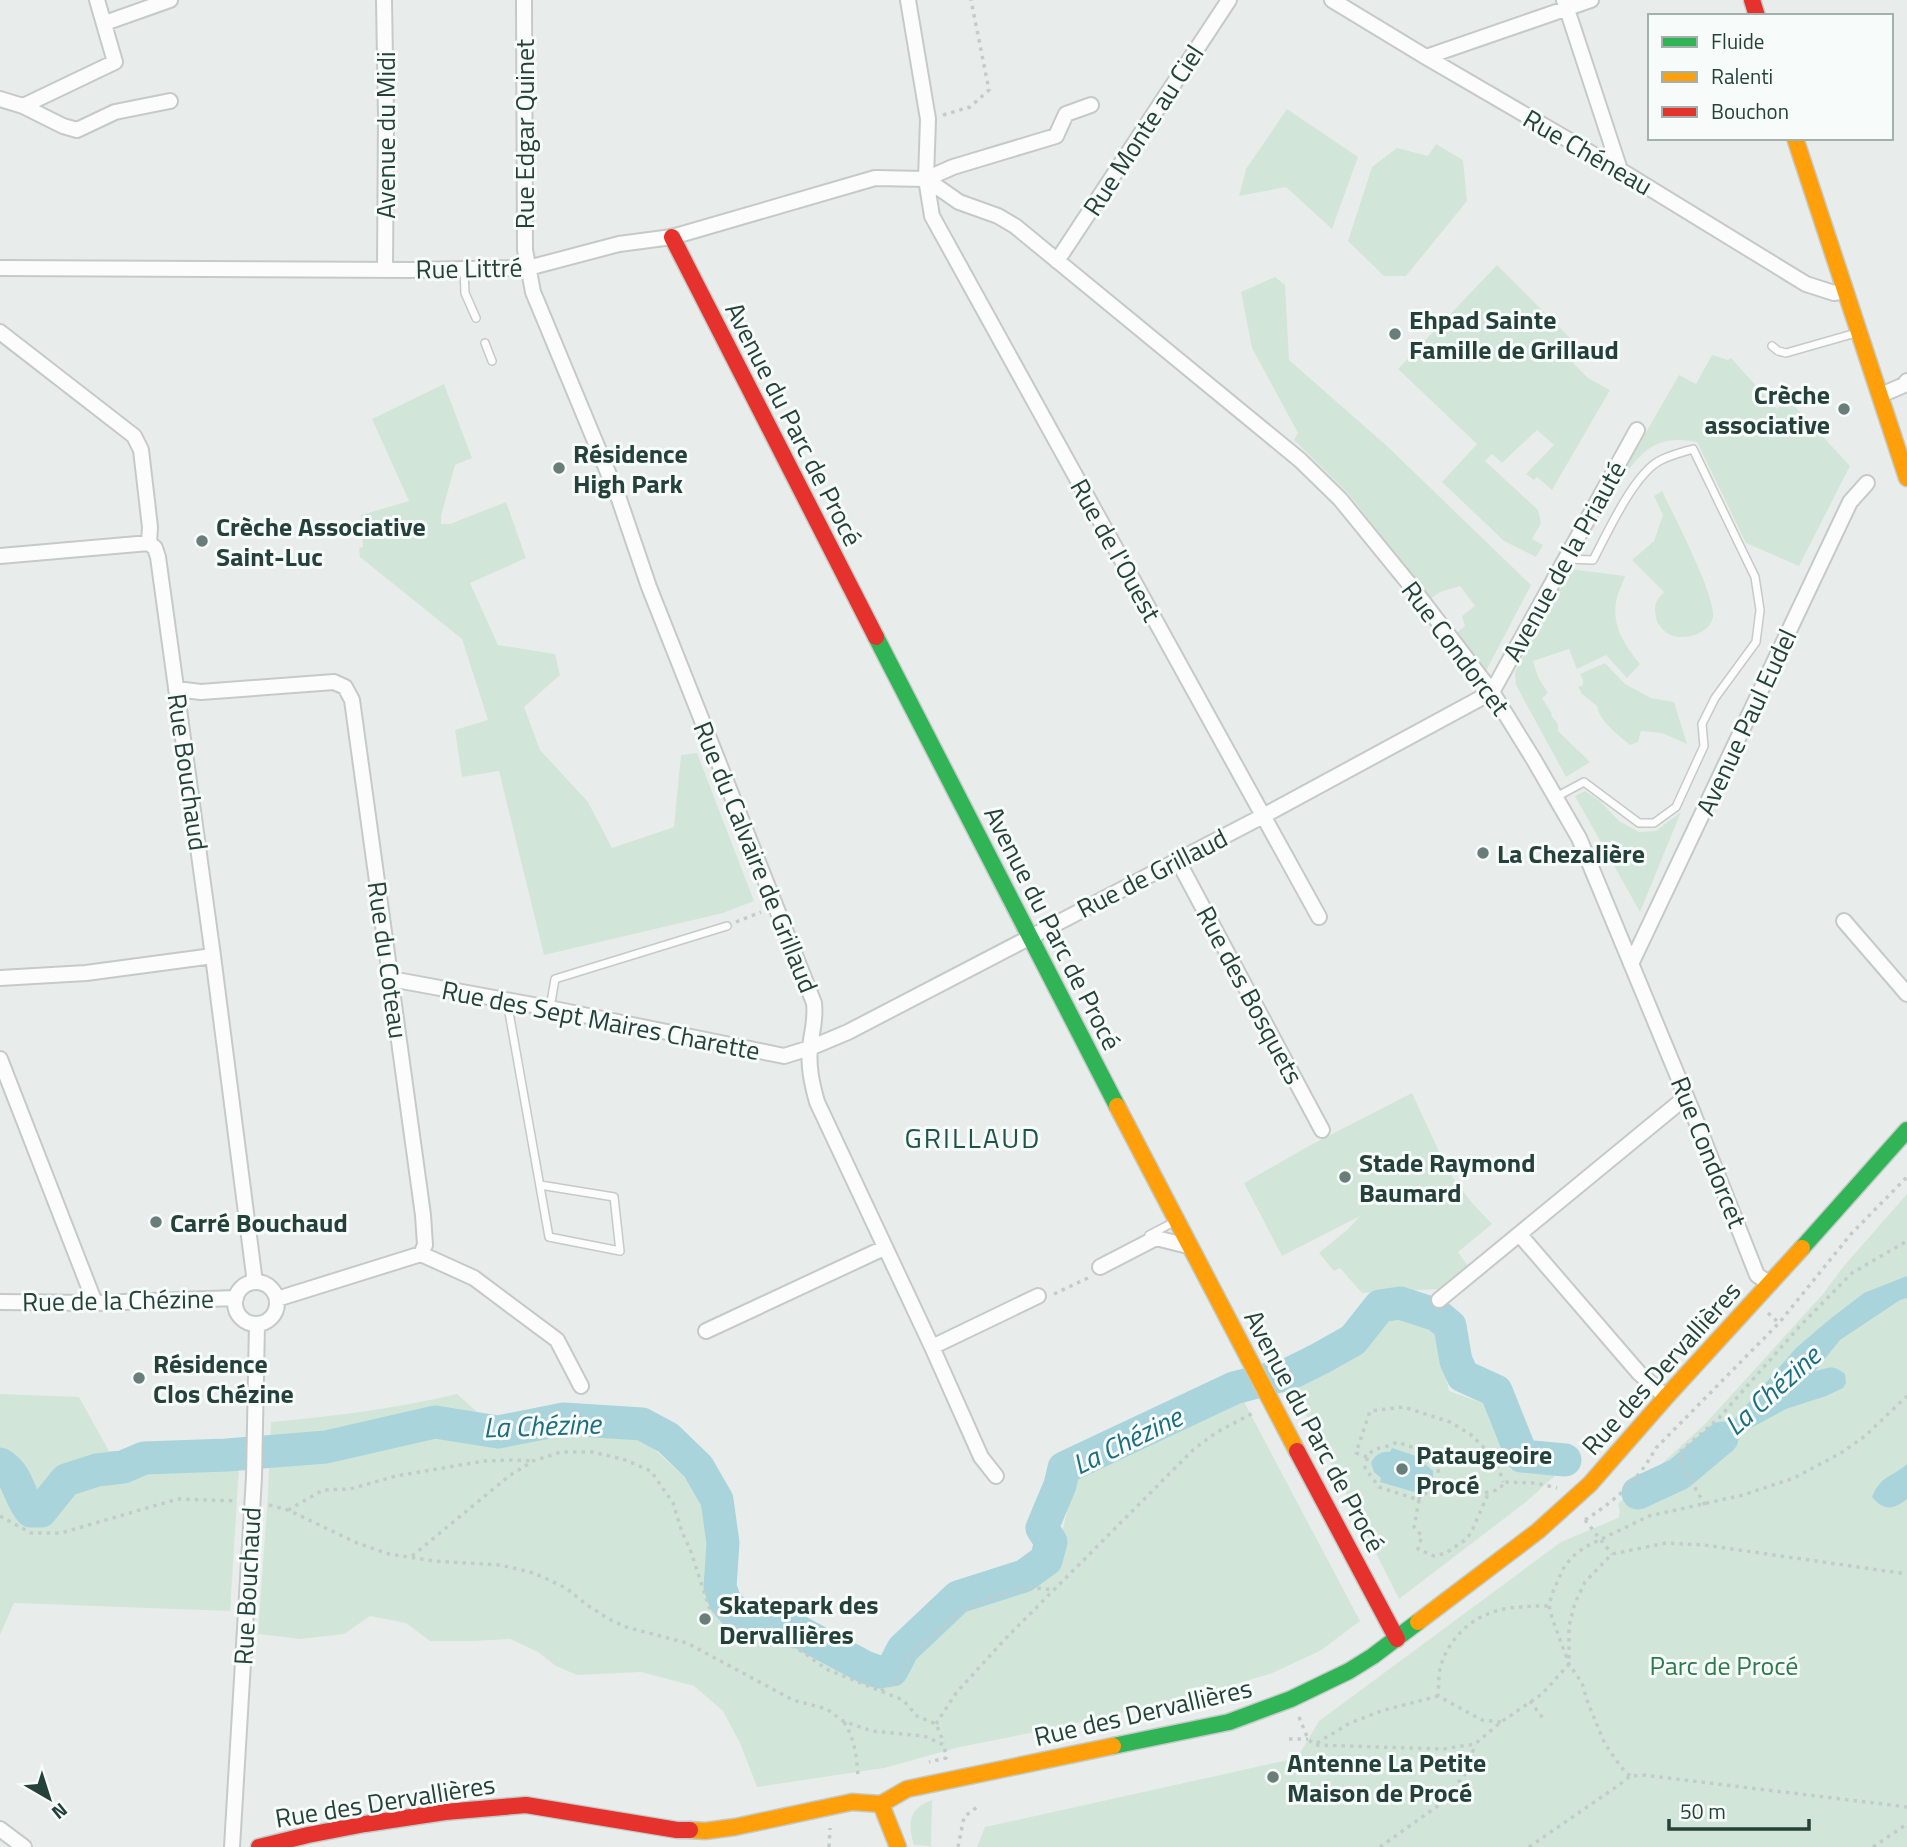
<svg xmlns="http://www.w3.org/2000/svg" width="1907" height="1847" font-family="'Titillium Web',sans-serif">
  <rect width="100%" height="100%" fill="#e8edeb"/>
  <!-- green -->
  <path fill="#d1e6d8" d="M1287,109L1358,157L1332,229L1286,187L1239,196L1246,169Z
    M1436,144L1463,160L1467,201L1406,276H1384L1348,241L1372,167L1397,148L1428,156Z
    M1497,265L1584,352L1573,363L1588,378L1610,390L1552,490L1537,477L1534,480L1526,474L1554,445L1537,430L1502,463L1492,454L1485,461L1538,510L1541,523L1532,539L1543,545L1536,557L1504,541L1442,482L1477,444L1398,369Z
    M1275,277L1285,285L1289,360L1387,446L1531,585L1486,671L1456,633L1465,626L1462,616L1475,606L1460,586L1440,592L1430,599L1348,493L1294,440L1298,433L1252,348L1241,292Z
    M1712,355L1728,360L1731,358L1777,409L1788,399L1850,466L1799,566L1746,543L1697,442C1649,432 1637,459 1611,493L1679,375L1696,384Z
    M444,384L472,458L455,465L441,516V524H450L506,502L526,558L470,583L498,645L555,654L560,675L524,707L540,750L588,802L612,848L674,827L681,755L697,753L754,901L723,913L544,955L499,771L462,777L455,730L488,720L462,639L360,557L359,548L363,547L361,515L409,501L372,419Z
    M1662,491C1673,514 1716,596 1713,617C1710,633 1687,640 1673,636C1666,634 1661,628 1657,622C1654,607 1653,603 1664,592L1632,560L1654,541L1663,515L1654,496Z
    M1570,569L1625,576C1622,585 1617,594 1616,603C1612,627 1626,647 1640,664L1627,678L1606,655L1577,669L1569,649L1533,661L1538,677L1548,693L1542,698L1552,714L1551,715L1558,724V731L1590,762L1566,777L1516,685L1515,672Z
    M1605,663L1625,684L1651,698L1674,702L1687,744L1662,733L1641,731L1638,742L1630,745C1618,735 1600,722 1597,706L1582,694L1578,687L1583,685V680L1580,674Z
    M1585,791L1600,801L1619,821L1639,832L1656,831L1681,812L1640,912L1575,796Z
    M1412,1093L1448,1171L1473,1204L1492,1224L1458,1252L1468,1266L1439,1289L1362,1293L1340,1268L1334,1271L1319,1253L1347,1230L1360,1216L1282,1256L1244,1183L1307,1147Z
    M1907,1194V1847H977L985,1827L1297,1758L1319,1721L1561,1542L1618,1518L1620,1512L1618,1504L1706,1423L1823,1294L1843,1267Z
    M1387,1314L1435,1327L1449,1391L1488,1405L1511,1470L1558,1473L1526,1502L1399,1599L1294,1390L1354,1352Z
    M0,1394L79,1397L109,1451L212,1453L240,1451L230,1611L14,1603L0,1635Z
    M457,1394L494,1427L524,1432L560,1427L629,1426L706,1497L712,1575L720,1606L740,1620L792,1635L871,1678L891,1683L907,1652L959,1607L1006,1586L1046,1573L1058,1549L1076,1475L1242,1398L1360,1621L1320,1651L1270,1674L1186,1698L1050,1729L960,1747L884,1768L757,1787L740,1743L723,1711L694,1686L641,1672L577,1675L556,1666L538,1652L510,1639L472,1641H430L406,1623L370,1616L344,1634L300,1639L258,1634L268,1493L271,1422C333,1416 395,1409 457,1394Z
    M932,1800L931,1846L914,1845C907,1823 909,1808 932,1800Z"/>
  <!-- water -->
  <path fill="#a9d4db" d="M1907,1276V1298L1900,1300L1840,1340L1815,1371C1829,1369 1830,1363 1845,1374L1846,1383L1843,1388L1826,1396L1786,1409L1738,1435L1694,1477L1688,1467L1736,1417L1796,1348L1830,1319L1864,1293Z
    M1392,1448L1425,1459L1424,1463L1433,1471V1478L1431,1484L1420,1489L1416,1488L1414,1492L1380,1482L1381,1478L1374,1472L1371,1463C1375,1455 1381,1451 1390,1452Z
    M1907,1464V1499C1893,1510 1884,1511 1872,1497C1881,1475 1891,1478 1907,1464Z"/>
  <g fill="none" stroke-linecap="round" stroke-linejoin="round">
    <!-- river -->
    <path stroke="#a9d4db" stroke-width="33" d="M0,1464C19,1475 18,1496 31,1511H41L66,1480L97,1470L123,1467L144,1458L227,1455L326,1447L435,1422L498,1432L564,1419L642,1424L668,1438L698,1467L717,1500L723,1543L720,1587L725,1601L736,1614L794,1629L865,1667L879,1672L892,1670L903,1649L958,1597L1024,1576L1046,1560L1051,1542L1042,1528L1060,1485L1064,1468L1234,1388L1291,1373L1321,1358L1353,1340L1380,1306L1400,1303L1437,1315L1450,1326L1456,1361L1463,1376L1496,1391L1522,1456L1565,1460
      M1638,1493L1679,1474L1722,1438"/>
    <defs>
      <path id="lane" d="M464,269L465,293L476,318
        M485,343L492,361
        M1772,346L1778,351L1786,353L1856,333
        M1556,797L1584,782L1639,823H1654L1676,807L1704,746L1702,724L1715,698L1756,642L1760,610L1755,577L1693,449C1683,452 1671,455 1661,460C1634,473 1607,534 1593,560L1567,559
        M507,1001L549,1237L620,1251L614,1197L540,1185
        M550,1008L555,979L727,926
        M1149,1235L1172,1223"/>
      <path id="street" d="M384,0L386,116L385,270
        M524,0L525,250L533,292L619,499L649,587L814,1003C816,1020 812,1031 810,1047C808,1067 812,1084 817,1102L932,1347L981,1457L996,1476
        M908,0L928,119L926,179L932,216L1319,917
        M1332,0L1426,57L1620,170L1806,284L1834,293L1846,291
        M1564,0L1620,170
        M105,23L170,0
        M1426,57L1591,0
        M0,99L23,106L63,126L77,130L115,112L170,101
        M23,106L115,62L97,0
        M926,179L959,202L998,216L1015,226L1300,460L1340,499L1411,586L1492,692L1534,760L1579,838L1693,1113L1757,1275L1770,1284
        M1057,261L1229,0
        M0,268L409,270L528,268L619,244L672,237L875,178L926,179L953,167L1056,136L1066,114L1091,105
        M0,332L134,436L141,450L150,527L149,543L155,548L158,557L213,956L254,1275L253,1282
        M1881,395L1904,385L1907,381
        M0,556L149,543
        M176,689L201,692L334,682L345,687L352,700L423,1215L425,1245L421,1254L277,1299
        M1178,861L1322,1130
        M1844,921L1907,994
        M1631,964L1850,502L1867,483
        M0,978L86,973L213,956
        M391,979L549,1008L784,1056L810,1048L848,1032L1263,816L1492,692L1637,430
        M0,1059L95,1303
        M1520,1235L1639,1373L1666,1397
        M421,1254L474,1278L557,1340L581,1386
        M1100,1267L1156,1238L1188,1246
        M235 1303a21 21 0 1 1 42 0a21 21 0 1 1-42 0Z
        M1439,1300L1686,1097
        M0,1302L95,1303L236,1298
        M706,1331L884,1248
        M932,1347L1038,1296
        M0,1829L24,1847
        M232,1847L254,1477L257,1324"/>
      <path id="fast" d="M876,637L1117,1106
        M1802,1248L1907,1130
        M1113,1746L1229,1722L1291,1699L1349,1671L1373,1656L1418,1622"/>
      <path id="slow" d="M1795,138L1907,478
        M1117,1106L1297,1451
        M1418,1622L1538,1531L1590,1484L1666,1397L1802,1248
        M881,1804L898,1847
        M690,1830L705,1831L735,1827L852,1802L881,1804L907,1789L1113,1746"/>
      <path id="jam" d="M1752,0L1757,16
        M672,237L876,637
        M1297,1451L1397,1639
        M259,1847L308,1835L365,1824L445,1812L526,1805L677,1830H690"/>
    </defs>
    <!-- lane casing -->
    <use href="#lane" stroke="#c5cac8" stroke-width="10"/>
    <!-- street casing -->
    <use href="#street" stroke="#c5cac8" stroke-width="18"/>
    <!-- fast casing -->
    <use href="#fast" stroke="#c3cbc8" stroke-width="19"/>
    <!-- slow casing -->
    <use href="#slow" stroke="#c3cbc8" stroke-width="19"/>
    <!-- jam casing -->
    <use href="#jam" stroke="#c3cbc8" stroke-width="19"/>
    <!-- path -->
    <path stroke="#c3ccca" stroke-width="3.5" stroke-dasharray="3.5 5" stroke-linecap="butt" d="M943,115L970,107L989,90L971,0
      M736,922L761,912
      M1054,1294L1088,1278
      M1768,1313L1779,1323
      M1367,1457L1356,1453L1370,1411L1404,1407L1450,1422L1470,1434L1496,1459L1503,1482
      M1440,1482L1432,1491L1420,1496L1419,1500L1379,1487L1365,1468C1369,1442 1380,1452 1397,1442L1432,1454L1430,1460L1438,1470L1440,1482C1462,1489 1478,1499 1501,1488L1503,1482L1536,1483L1557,1488
      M1419,1500L1414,1527L1422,1536L1418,1549L1434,1556L1446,1553L1465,1540L1471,1533L1488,1494
      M269,1505L288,1510L357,1543L389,1554L434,1561L500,1565L534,1573L566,1588L587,1605L609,1619L626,1627L687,1643L793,1700L827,1709L843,1721L872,1731L924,1736L944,1745L946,1758L929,1762
      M1705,1505L1682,1465L1680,1452L1719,1418L1799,1327L1852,1273L1907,1241
      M288,1510L323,1490L350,1489L396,1476L484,1461L515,1460L533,1461
      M0,1516L31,1533H61L178,1499L237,1501
      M1585,1520C1617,1499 1637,1482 1656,1448L1779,1323L1851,1234L1907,1177
      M1585,1520L1612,1554
      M412,1556L509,1476L533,1461L561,1452H592L623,1459L651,1471L673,1503L682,1532L690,1549L709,1607L730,1625L754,1634L779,1639L803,1652L826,1669L903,1700L917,1716L936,1724L944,1743
      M881,1691L897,1680L909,1657L961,1611L997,1596L1029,1587L1053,1590
      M1530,1701L1545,1721
      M1299,1717L1308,1739L1315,1745L1443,1749L1475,1744L1501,1722L1542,1694L1569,1664V1626L1575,1603L1585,1582L1612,1554L1666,1543L1704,1545L1907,1574
      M844,1722C855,1739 857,1758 858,1778
      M1501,1722L1482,1720L1438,1696C1439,1687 1438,1678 1440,1669C1443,1656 1450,1644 1458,1635C1483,1607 1514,1606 1549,1606
      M936,1724L956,1693L1007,1637L1195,1448L1217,1432L1255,1412
      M1289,1739H1308
      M1317,1743L1350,1723L1381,1711L1438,1696
      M1630,1776L1621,1767L1605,1744L1588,1703L1582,1683L1569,1664L1552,1618L1549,1606L1552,1594L1563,1569L1572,1557L1585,1547L1649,1516L1743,1495L1794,1478L1841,1453L1865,1436L1907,1396
      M829,1847L830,1828
      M958,1847L964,1817L977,1807
      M1380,1847L1439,1805L1467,1772L1475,1744
      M1529,1847L1619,1785L1630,1776L1643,1775L1907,1807
      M1873,1847L1907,1824"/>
    <!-- lane -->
    <use href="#lane" stroke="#fcfcfc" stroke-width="7"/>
    <!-- street -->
    <use href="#street" stroke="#fcfcfc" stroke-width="14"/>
    <!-- fast -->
    <use href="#fast" stroke="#30b455" stroke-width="16"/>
    <!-- slow -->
    <use href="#slow" stroke="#ff9f0a" stroke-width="16"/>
    <!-- jam -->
    <use href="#jam" stroke="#e5322d" stroke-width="16"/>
  </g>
  <!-- markers -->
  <g fill="#697e78" stroke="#f7fbf9" stroke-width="2.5">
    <circle cx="1395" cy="334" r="7"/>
    <circle cx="1844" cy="409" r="7"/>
    <circle cx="559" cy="468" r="7"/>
    <circle cx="202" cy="541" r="7"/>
    <circle cx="1483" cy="853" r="7"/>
    <circle cx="1345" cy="1177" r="7"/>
    <circle cx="156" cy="1222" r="7"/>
    <circle cx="139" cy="1378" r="7"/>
    <circle cx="1402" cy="1469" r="7"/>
    <circle cx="705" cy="1619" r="7"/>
    <circle cx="1273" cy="1777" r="7"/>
  </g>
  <g text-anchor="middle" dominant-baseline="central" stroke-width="6" stroke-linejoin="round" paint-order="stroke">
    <!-- street labels -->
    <g font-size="26" fill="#24423a" stroke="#f7fbf9">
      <text transform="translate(1143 130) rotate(-57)">Rue Monte au Ciel</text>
      <text transform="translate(524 134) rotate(-90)">Rue Edgar Quinet</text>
      <text transform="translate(385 135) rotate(-90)">Avenue du Midi</text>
      <text transform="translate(1588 152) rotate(30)">Rue Chéneau</text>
      <text transform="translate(469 268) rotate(-1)">Rue Littré</text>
      <text transform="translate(794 424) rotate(63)">Avenue du Parc de Procé</text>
      <text transform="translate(1116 550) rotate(61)">Rue de l'Ouest</text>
      <text transform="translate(1564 561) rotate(-61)">Avenue de la Priauté</text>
      <text transform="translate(1456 648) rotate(53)">Rue Condorcet</text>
      <text transform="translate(1746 722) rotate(-65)">Avenue Paul Eudel</text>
      <text transform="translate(188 772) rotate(82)">Rue Bouchaud</text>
      <text transform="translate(756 857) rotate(68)">Rue du Calvaire de Grillaud</text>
      <text transform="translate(1152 873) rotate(-27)">Rue de Grillaud</text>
      <text transform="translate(1053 928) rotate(63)">Avenue du Parc de Procé</text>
      <text transform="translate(388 960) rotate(82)">Rue du Coteau</text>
      <text transform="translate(1250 995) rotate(62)">Rue des Bosquets</text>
      <text transform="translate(601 1020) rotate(11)">Rue des Sept Maires Charette</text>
      <text transform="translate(1709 1152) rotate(68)">Rue Condorcet</text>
      <text transform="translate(118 1300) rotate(-1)">Rue de la Chézine</text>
      <text transform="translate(1661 1368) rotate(-48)">Rue des Dervallières</text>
      <text transform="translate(1315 1431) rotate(62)">Avenue du Parc de Procé</text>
      <text transform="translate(247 1586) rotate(-87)">Rue Bouchaud</text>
      <text transform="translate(1143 1712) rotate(-13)">Rue des Dervallières</text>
      <text transform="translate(385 1801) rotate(-9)">Rue des Dervallières</text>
    </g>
    <!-- poi labels -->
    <g font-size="26" font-weight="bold" fill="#24423a" stroke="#f7fbf9" text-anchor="start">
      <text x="1409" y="319">Ehpad Sainte<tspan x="1409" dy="30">Famille de Grillaud</tspan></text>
      <text x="1830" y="394" text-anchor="end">Crèche<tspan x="1830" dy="30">associative</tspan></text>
      <text x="573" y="453">Résidence<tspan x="573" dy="30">High Park</tspan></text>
      <text x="216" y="526">Crèche Associative<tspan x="216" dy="30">Saint-Luc</tspan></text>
      <text x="1497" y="853">La Chezalière</text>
      <text x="1359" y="1162">Stade Raymond<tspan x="1359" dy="30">Baumard</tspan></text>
      <text x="170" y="1222">Carré Bouchaud</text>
      <text x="153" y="1363">Résidence<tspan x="153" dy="30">Clos Chézine</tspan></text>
      <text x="1416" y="1454">Pataugeoire<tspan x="1416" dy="30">Procé</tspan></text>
      <text x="719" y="1604">Skatepark des<tspan x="719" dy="30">Dervallières</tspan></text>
      <text x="1287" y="1762">Antenne La Petite<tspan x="1287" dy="30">Maison de Procé</tspan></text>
    </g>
    <!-- park labels -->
    <g font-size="26" fill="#2d7a4b" stroke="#f7fbf9">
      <text x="1724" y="1665">Parc de Procé</text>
    </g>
    <!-- neighbourhood labels -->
    <g font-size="28" letter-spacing="2" fill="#1f5548" stroke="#f7fbf9">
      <text x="973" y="1137">GRILLAUD</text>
    </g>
    <!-- water labels -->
    <g font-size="28" font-style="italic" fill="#1c6f80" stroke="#f7fbf9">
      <text transform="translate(1772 1390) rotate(-42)">La Chézine</text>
      <text transform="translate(542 1425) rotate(-2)">La Chézine</text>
      <text transform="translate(1127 1440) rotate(-26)">La Chézine</text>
    </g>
  </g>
  <!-- legend -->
  <rect x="1648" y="14" width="245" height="126" fill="#f7fbf9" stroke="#a3b1ad" stroke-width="2"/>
  <rect x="1662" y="37" width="35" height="10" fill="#30b455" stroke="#a3b1ad" stroke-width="2"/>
  <text x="1711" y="49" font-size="21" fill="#24423a">Fluide</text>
  <rect x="1662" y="72" width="35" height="10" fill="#ff9f0a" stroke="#a3b1ad" stroke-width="2"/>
  <text x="1711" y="84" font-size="21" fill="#24423a">Ralenti</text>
  <rect x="1662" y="107" width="35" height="10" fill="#e5322d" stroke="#a3b1ad" stroke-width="2"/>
  <text x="1711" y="119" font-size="21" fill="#24423a">Bouchon</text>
  <!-- north arrow -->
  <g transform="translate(49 1798) rotate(141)" stroke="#f7fbf9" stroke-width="5" paint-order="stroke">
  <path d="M0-5L12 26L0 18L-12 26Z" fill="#24423a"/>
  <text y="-10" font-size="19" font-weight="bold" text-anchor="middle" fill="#24423a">N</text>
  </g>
  <!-- scale -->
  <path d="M1669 1819v10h140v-10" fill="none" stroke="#24423a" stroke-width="3.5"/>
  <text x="1680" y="1819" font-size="21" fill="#24423a" stroke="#f7fbf9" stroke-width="5" paint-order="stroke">50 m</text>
</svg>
